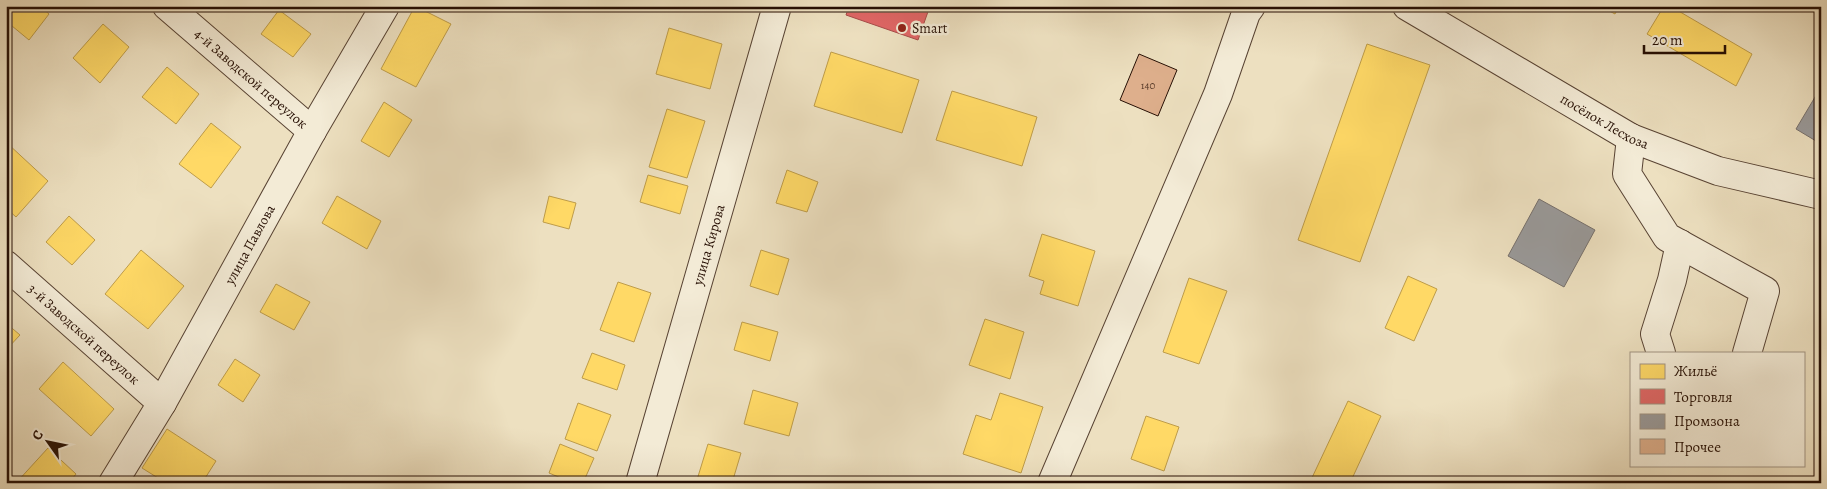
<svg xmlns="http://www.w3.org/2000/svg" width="1827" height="489" font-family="Alegreya,serif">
  <rect width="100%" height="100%" fill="#ede0c0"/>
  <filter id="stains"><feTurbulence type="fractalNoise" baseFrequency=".004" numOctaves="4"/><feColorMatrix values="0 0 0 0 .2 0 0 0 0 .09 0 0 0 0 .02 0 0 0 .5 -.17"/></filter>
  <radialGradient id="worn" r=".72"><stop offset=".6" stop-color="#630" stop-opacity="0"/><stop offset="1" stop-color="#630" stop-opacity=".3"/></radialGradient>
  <!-- homes -->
  <path fill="#ffd966" stroke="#be9c49" d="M6,6H40L49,14L29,40L6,21Z
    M415,6L451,24L416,87L381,69Z
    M1600,6H1619L1615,14Z
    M1664,6H1670L1752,54L1736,86L1647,34Z
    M279,10L311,34L293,57L261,34Z
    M103,24L129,47L100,83L73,58Z
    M669,28L722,44L710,89L656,74Z
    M1367,44L1430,65L1360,262L1298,240Z
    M831,52L919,80L902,133L814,106Z
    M167,67L199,94L176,124L142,97Z
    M952,91L1037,117L1022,166L936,140Z
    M384,102L412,120L389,157L361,141Z
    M667,109L705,121L687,178L649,167Z
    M211,123L241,147L211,188L179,164Z
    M7,143L48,181L16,217L6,208Z
    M787,170L818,182L807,212L776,203Z
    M648,175L688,186L680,214L640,202Z
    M337,196L381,221L367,249L322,223Z
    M549,196L576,203L569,229L543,222Z
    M69,216L95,240L72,265L46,242Z
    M1042,234L1095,251L1078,306L1040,294L1044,281L1029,276Z
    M141,250L184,286L148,329L105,294Z
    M761,250L789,259L778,295L750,286Z
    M1408,276L1437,289L1414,341L1385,328Z
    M1189,278L1227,291L1199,364L1163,352Z
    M618,282L651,293L634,342L600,330Z
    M276,284L310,302L294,330L260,312Z
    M985,319L1024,332L1010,379L969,365Z
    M742,322L778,332L770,361L734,350Z
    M6,323L20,335L6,350Z
    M592,353L625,365L617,390L582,378Z
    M235,359L260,375L243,402L218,385Z
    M63,362L114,409L91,436L39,389Z
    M753,390L798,403L789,436L744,424Z
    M1000,393L1043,407L1021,473L963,454L976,415L991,420Z
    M1348,401L1381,416L1350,483L1310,482Z
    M578,403L611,415L597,451L565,439Z
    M1146,416L1179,427L1164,471L1131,459Z
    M167,429L216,461L202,483H166L142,468Z
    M560,444L594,458L583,483H573L549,473Z
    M708,444L741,453L732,483H696Z
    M48,448L76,474L69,483H16Z"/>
  <!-- shops -->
  <path fill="#e06666" stroke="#a84c49" d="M849,6H930L918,40L846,15Z"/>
  <!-- industry -->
  <path fill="#999" stroke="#76706c" d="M1821,87V144L1796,129Z
    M1539,199L1595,230L1564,287L1508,256Z"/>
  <!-- building -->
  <path fill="#deaf8c" stroke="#260f04" d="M1139,54L1177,70L1158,116L1120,100Z"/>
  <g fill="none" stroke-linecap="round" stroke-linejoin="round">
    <defs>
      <g id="minor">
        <path id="s1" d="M167,6L312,131"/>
        <path id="s2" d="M1407,6L1631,138L1718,171L1821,195"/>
        <path d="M1631,138L1627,174L1667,237L1765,291L1747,353"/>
        <path id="s3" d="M6,265L162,403"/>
        <path d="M1661,353L1655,334L1672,280L1680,244"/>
        <path id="s4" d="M113,483L162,403L312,131L385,6"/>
        <path id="s5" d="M640,483L777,6"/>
        <path d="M1052,483L1218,94L1246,13L1251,6"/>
      </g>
    </defs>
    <!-- minor casing -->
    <use href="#minor" stroke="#584333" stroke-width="30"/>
    <!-- minor -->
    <use href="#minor" stroke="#f3ebd6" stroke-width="28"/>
  </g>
  <!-- markers -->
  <circle fill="#8f2418" stroke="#f3ebd6" stroke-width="2" cx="902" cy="28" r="5"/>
  <g text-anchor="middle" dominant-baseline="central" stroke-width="5" stroke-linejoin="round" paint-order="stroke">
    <!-- number labels -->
    <g font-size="11" fill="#543726">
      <text x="1148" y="85">140</text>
    </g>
    <!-- poi labels -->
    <g font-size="14" fill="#260f04" stroke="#f3ebd6" text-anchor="start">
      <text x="912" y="28">Smart</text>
    </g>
    <!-- street labels -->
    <g font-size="14" fill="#260f04" stroke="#f3ebd6">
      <text stroke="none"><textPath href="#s1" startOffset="111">4-й Заводской переулок</textPath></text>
      <text stroke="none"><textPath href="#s2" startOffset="229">посёлок Лесхоза</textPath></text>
      <text stroke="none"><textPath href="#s4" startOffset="275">улица Павлова</textPath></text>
      <text stroke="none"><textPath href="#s5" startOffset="248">улица Кирова</textPath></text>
      <text stroke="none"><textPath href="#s3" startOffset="104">3-й Заводской переулок</textPath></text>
    </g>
  </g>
  <!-- margin -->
  <rect width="1827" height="489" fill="none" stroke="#ede0c0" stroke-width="25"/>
  <rect x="8" y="8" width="1812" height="474" fill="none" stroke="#260f04" stroke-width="2.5"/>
  <rect x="12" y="12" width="1802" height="464" fill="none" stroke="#260f04"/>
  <!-- legend -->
  <rect x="1630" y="352" width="175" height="115" fill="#f3ebd6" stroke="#a19382"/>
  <rect x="1640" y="364" width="25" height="15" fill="#ffd966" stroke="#a19382"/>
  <text x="1674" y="376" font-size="15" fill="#260f04">Жильё</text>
  <rect x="1640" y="389" width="25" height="15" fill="#e06666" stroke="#a19382"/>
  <text x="1674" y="402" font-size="15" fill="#260f04">Торговля</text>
  <rect x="1640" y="414" width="25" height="15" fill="#999999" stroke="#a19382"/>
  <text x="1674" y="426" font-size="15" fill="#260f04">Промзона</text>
  <rect x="1640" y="439" width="25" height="15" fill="#deaf8c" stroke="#a19382"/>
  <text x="1674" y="452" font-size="15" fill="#260f04">Прочее</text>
  <!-- north arrow -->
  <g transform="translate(48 442) rotate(303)" stroke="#f3ebd6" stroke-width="4" paint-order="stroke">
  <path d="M0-4L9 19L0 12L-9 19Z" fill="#260f04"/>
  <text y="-8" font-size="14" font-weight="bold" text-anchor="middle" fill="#260f04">С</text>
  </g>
  <!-- scale -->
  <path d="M1644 45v8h81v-8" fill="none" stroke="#260f04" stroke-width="2.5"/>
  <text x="1652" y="45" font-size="15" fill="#260f04" stroke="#f3ebd6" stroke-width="4" paint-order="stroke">20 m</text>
  <rect width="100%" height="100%" filter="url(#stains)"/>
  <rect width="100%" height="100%" fill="url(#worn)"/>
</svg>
